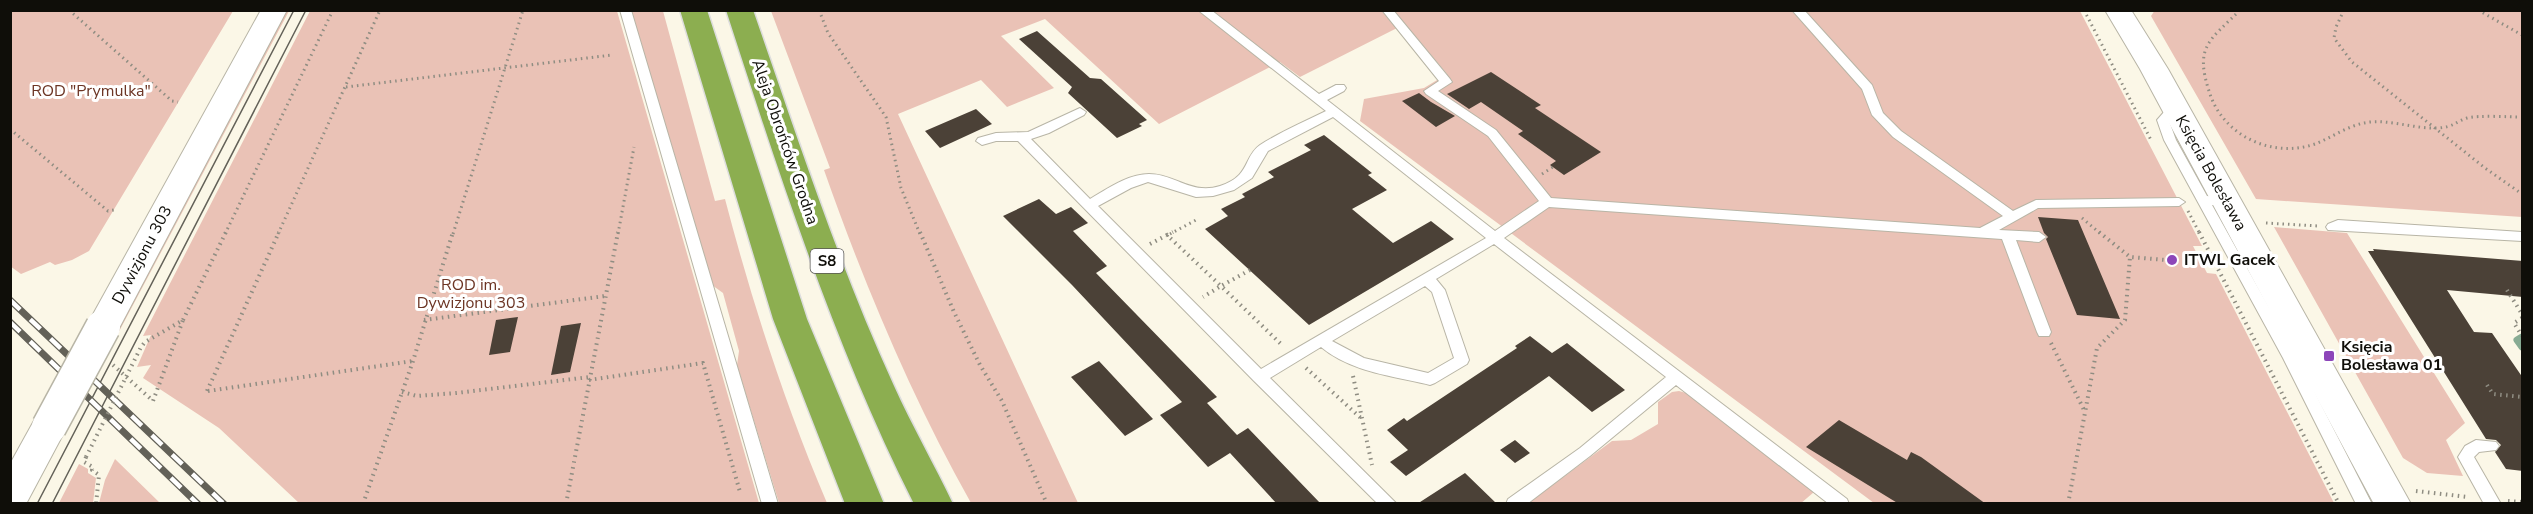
<svg xmlns="http://www.w3.org/2000/svg" width="2533" height="514" font-family="'Nunito Sans',sans-serif">
  <rect width="100%" height="100%" fill="#fbf7e7"/>
  <!-- green -->
  <path fill="#eac2b6" d="M2155,10L2522,11V217L2256,199L2151,16Z
    M10,11H233L89,251L72,260L55,265L50,262L21,274L10,266Z
    M284,11H289L115,339L114,337Z
    M310,11H617L759,503H299L219,428L143,378L151,365L137,367L151,335L143,336Z
    M631,11H663L715,201L725,199C752,302 785,405 827,503H779L737,365L739,351L723,293L712,285Z
    M771,11H2080L2202,246H2193L2207,273L2216,274L2334,503H1874L1360,121L1364,99L1424,88L1447,74L1405,24L1300,77L1280,62L1159,124L1045,19L1001,36L1054,88L1007,107L981,80L898,114L1078,503H971C912,398 864,284 824,170L830,168Z
    M2274,227L2347,233L2465,423L2446,440L2463,476L2427,473L2403,458Z
    M1679,391L1686,393L1814,492L1800,504H1527L1612,441L1631,440L1658,424V402L1672,392Z
    M115,459L160,503H99L105,480Z
    M79,464L88,469V473L96,478L93,503H59Z"/>
  <g fill="none" stroke-linecap="round" stroke-linejoin="round">
    <!-- stream -->
    <path stroke="#87ab93" stroke-width="7" d="M2522,337L2517,340L2522,347"/>
  </g>
  <!-- building -->
  <path fill="#4b4137" d="M1037,31L1090,78L1101,79L1147,120L1139,124L1142,126L1117,138L1068,93L1072,87L1019,39Z
    M1491,72L1541,105L1535,108L1601,152L1564,175L1550,165L1556,161L1518,134L1523,131L1481,102L1469,109L1447,94Z
    M1419,93L1431,102L1455,116L1436,127L1402,101Z
    M976,109L992,124L940,148L925,131Z
    M1324,135L1372,173L1368,175L1387,190L1352,209L1393,243L1431,221L1454,239L1309,325L1205,229L1228,216L1221,209L1245,197L1242,194L1274,177L1268,172L1311,150L1304,145Z
    M1039,199L1056,214L1071,207L1088,223L1073,231L1107,266L1096,273L1217,397L1207,403L1237,435L1248,428L1321,504H1277L1230,453L1208,467L1160,415L1182,402L1072,285L1003,216Z
    M2038,217L2078,220L2120,319L2077,315L2046,239L2048,237L2044,233Z
    M2373,249L2523,261V297L2447,290L2474,332L2492,333L2523,378V471L2506,469L2495,452L2501,445L2496,440L2486,439L2368,251H2374Z
    M518,317L510,352L489,355L496,320Z
    M581,323L570,372L551,375L561,326Z
    M1530,336L1552,353L1567,343L1625,390L1592,412L1549,376L1406,476L1390,462L1408,450L1387,430L1404,418L1407,421L1517,348L1515,346Z
    M1099,361L1153,419L1125,436L1071,377Z
    M1839,420L1907,460L1911,452L1921,457L1986,504H1899L1806,447Z
    M1515,440L1530,453L1515,463L1500,450Z
    M1465,473L1497,504H1417Z"/>
  <g fill="none" stroke-linecap="round" stroke-linejoin="round">
    <defs>
      <path id="service" d="M620,10H631L778,504H762Z
        M1198,10H1211L1319,94L1336,85H1344L1346,88L1344,91L1327,100L1495,231L1539,201L1488,136L1426,94L1424,91L1439,81L1382,10H1393L1450,79L1452,82L1438,91L1496,130L1551,198L1980,228L2003,216L1893,137L1872,115L1862,89L1792,10H1804L1872,85L1883,113L1901,131L2013,211L2036,200L2179,198L2185,202L2179,206L2038,208L1999,230L2039,232L2046,237L2039,242L2016,240L2051,332L2049,336H2039L2037,332L2002,239L1549,207L1504,238L1847,499L1849,504H1829L1676,385L1590,456L1527,504H1506L1508,499L1580,448L1666,377L1494,244L1436,279L1445,290L1469,360L1467,364L1435,383L1430,385C1393,376 1351,372 1321,347L1270,378L1397,504H1378L1254,381L1018,141H996L982,145L976,141L978,138L996,133L1028,132L1080,108L1086,112L1084,115L1049,133L1031,139L1090,199C1107,189 1128,174 1149,174C1175,174 1191,195 1220,186C1251,176 1243,157 1260,145C1280,132 1304,122 1326,111ZM1333,117L1486,238L1261,369L1098,206L1131,188L1148,182L1196,197L1213,196L1234,190L1252,178L1268,151ZM1425,286L1432,292L1454,358L1428,373L1364,358L1332,341Z
        M2178,108L2182,109L2184,112L2169,121L2176,140L2207,196L2226,198L2232,202L2226,206L2212,205L2297,358L2372,504H2356L2283,358L2164,140L2157,120L2164,112Z
        M2338,220L2522,232V241L2328,230L2326,227L2328,224Z
        M2476,440L2496,442L2499,446L2496,450L2479,452L2474,457L2501,504H2484L2458,457L2465,446Z"/>
      <path id="tertiary" d="M261,10H287L115,336L103,339L91,336L86,327Z
        M2105,10H2131L2168,69L2411,504H2374L2140,69Z
        M49,413L62,417L67,427L26,504H10V464L36,417Z"/>
      <path id="motorway" d="M680,10H707L807,319L884,504H845L773,319Z
        M726,10H753C797,136 838,264 894,386C912,426 934,464 953,504H914C834,345 781,179 726,10Z"/>
    </defs>
    <!-- service casing -->
    <use href="#service" stroke="#b8b5a6" stroke-width="2"/>
    <!-- tertiary casing -->
    <use href="#tertiary" stroke="#b8b5a6" stroke-width="2"/>
    <!-- motorway casing -->
    <use href="#motorway" stroke="#ddd" stroke-width="3"/>
    <!-- path-far1 -->
    <path stroke="#8f8d82" stroke-width="3" stroke-dasharray="1.5 4" stroke-linecap="butt" d="M69,10L172,101L178,102
      M819,10L828,33L886,117L901,188L920,234
      M2084,10L2151,140
      M2240,10C2211,40 2194,45 2209,91C2222,135 2271,159 2315,144C2333,137 2350,124 2370,122C2392,120 2415,129 2438,128C2454,127 2455,122 2467,118C2478,115 2509,117 2522,117
      M2344,10L2336,27L2334,38L2352,62L2485,168L2522,194
      M2478,10L2522,35
      M346,87L612,55
      M10,129L108,211L114,210
      M1542,174L1553,167
      M2188,211L2200,234
      M2082,218L2101,234
      M2266,223L2318,226
      M225,234L333,10
      M278,234L380,10
      M453,234L523,10
      M618,234L634,147
      M1170,234L1196,220"/>
    <!-- path -->
    <path stroke="#8f8d82" stroke-width="4" stroke-dasharray="1.5 4.5" stroke-linecap="butt" d="M920,232L954,312L980,365L1002,401L1047,504
      M2099,232L2130,257L2166,260
      M2199,232L2339,504
      M1167,235L1173,232
      M1150,244L1167,235L1221,286L1203,297
      M1250,270L1221,286L1283,346
      M2507,290L2522,314
      M2522,318L2514,323L2522,336
      M183,320L226,232
      M424,320L605,296
      M2051,343L2085,412
      M113,365L153,401L183,320L145,342L141,347
      M1306,368L1363,420
      M1353,376L1372,465
      M589,380L703,363L740,492
      M2487,385L2493,394L2522,397
      M207,391L279,232
      M208,391L413,361
      M402,392L417,396L456,393L590,377
      M86,457L84,462L93,467L92,470L99,475L96,504
      M2416,491L2468,497
      M2508,501L2522,502
      M363,504L413,361L453,232
      M566,504L618,232
      M2068,504L2097,348L2125,320L2130,257"/>
    <!-- service -->
    <use href="#service" fill="#fff" fill-rule="evenodd"/>
    <!-- tertiary -->
    <use href="#tertiary" fill="#fff" fill-rule="evenodd"/>
    <!-- motorway -->
    <use href="#motorway" fill="#8cae50" fill-rule="evenodd"/>
    <!-- tram -->
    <path stroke="#636158" stroke-width="1.5" d="M37,504L294,10
      M52,504L306,10"/>
    <defs>
      <path id="rail" d="M10,300L224,504
        M10,322L198,504"/>
    </defs>
    <!-- rail casing -->
    <use href="#rail" stroke="#636158" stroke-width="7"/>
    <!-- rail -->
    <use href="#rail" stroke="#fff" stroke-width="4.5" stroke-dasharray="14" stroke-linecap="butt"/>
    <defs>
      <path id="tertiary-bridge" d="M49,427L103,327"/>
    </defs>
    <!-- tertiary-bridge casing -->
    <use href="#tertiary-bridge" stroke="#b8b5a6" stroke-width="37" stroke-linecap="butt"/>
    <!-- path-bridge -->
    <path stroke="#8f8d82" stroke-width="4" stroke-dasharray="1.5 4.5" stroke-linecap="butt" d="M86,457L141,347"/>
    <!-- tertiary-bridge -->
    <use href="#tertiary-bridge" stroke="#fff" stroke-width="34"/>
  </g>
  <!-- markers -->
  <g fill="#8d46b9" stroke="#fff" stroke-width="2">
    <circle cx="2172" cy="260" r="6"/>
    <rect x="2323" y="350" width="12" height="12" rx="3"/>
  </g>
  <g text-anchor="middle" dominant-baseline="central" stroke-width="6" stroke-linejoin="round" paint-order="stroke">
    <!-- shield labels -->
    <rect fill="#fff" stroke="#575653" stroke-width="1.5" x="810.5" y="249" width="33" height="24" rx="4.5"/>
    <g font-size="15" font-weight="bold" fill="#0f0e09">
      <text x="827" y="261">S8</text>
    </g>
    <!-- park labels -->
    <g font-size="16" fill="#6c3524" stroke="#fff">
      <text x="91" y="91">ROD "Prymulka"</text>
      <text x="471" y="285">ROD im.<tspan x="471" dy="18">Dywizjonu 303</tspan></text>
    </g>
    <!-- street labels -->
    <g font-size="16" fill="#0f0e09" stroke="#fff">
      <text transform="translate(785 142) rotate(71)">Aleja Obrońców Grodna</text>
      <text transform="translate(2211 173) rotate(61)">Księcia Bolesława</text>
      <text transform="translate(142 255) rotate(-62)">Dywizjonu 303</text>
    </g>
    <!-- poi labels -->
    <g font-size="16" font-weight="bold" fill="#0f0e09" stroke="#fff" text-anchor="start">
      <text x="2184" y="260">ITWL Gacek</text>
      <text x="2341" y="347">Księcia<tspan x="2341" dy="18">Bolesława 01</tspan></text>
    </g>
  </g>
  <!-- border -->
  <rect width="2533" height="514" fill="none" stroke="#0f0e09" stroke-width="24"/>
</svg>
